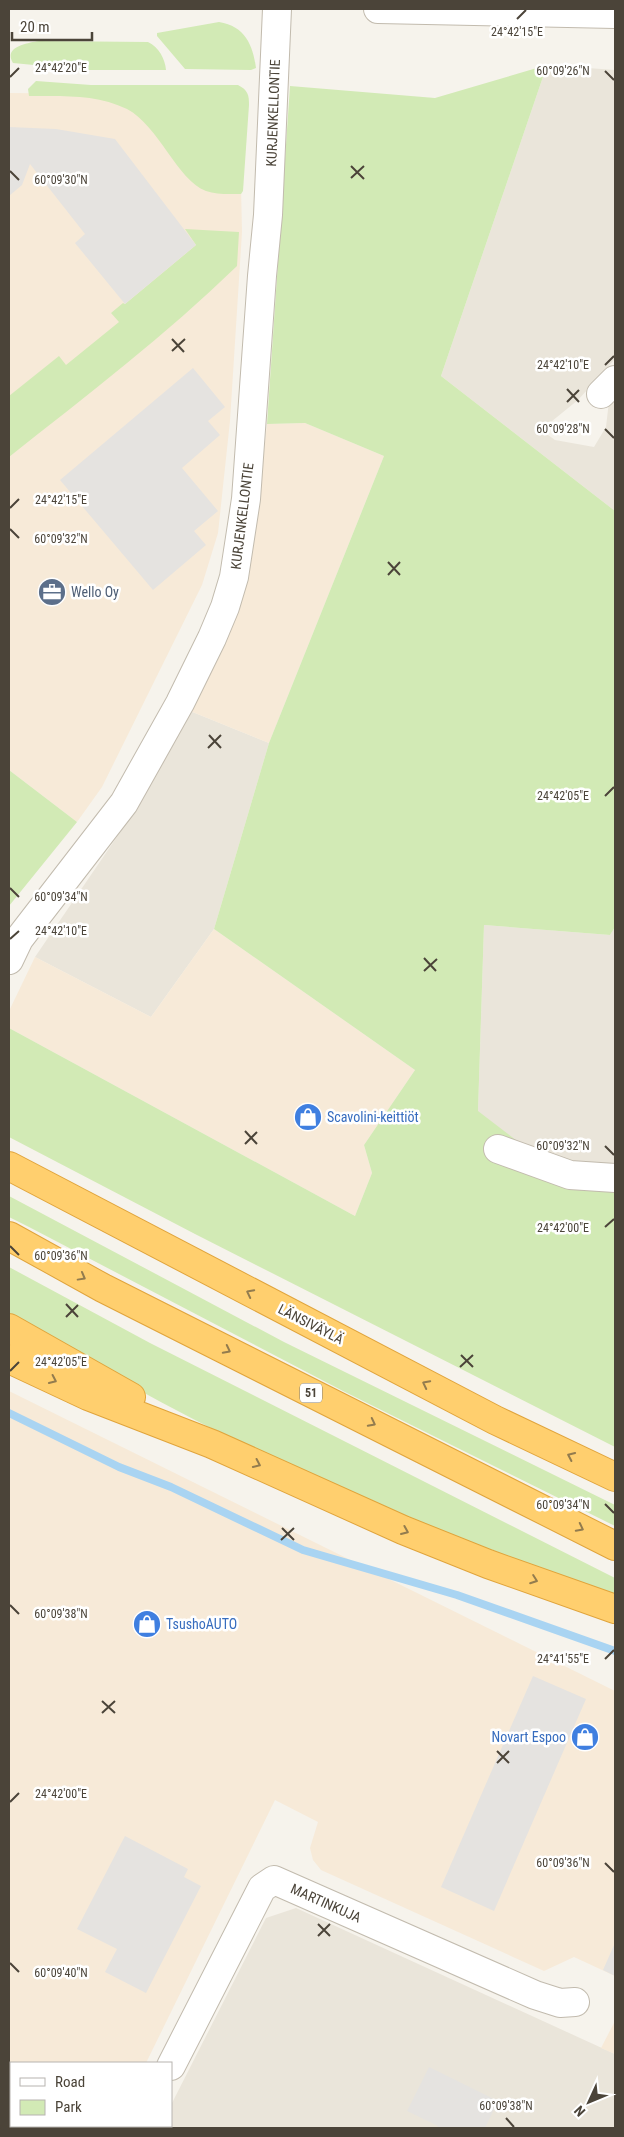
<svg xmlns="http://www.w3.org/2000/svg" width="624" height="2137" font-family="'Roboto Condensed',sans-serif">
  <rect width="100%" height="100%" fill="#f6f3ec"/>
  <!-- residential -->
  <path fill="#eae5da" d="M547,65L615,70V359L578,400L541,430L555,440L594,447L606,427L609,401L615,394V511L441,376Z
    M190,711L269,743L214,929L151,1017L35,957L125,825Z
    M484,925L610,935L615,927V1188L572,1183L478,1112Z
    M296,1908L615,2054V2128H160L161,2126H171V2105L266,1918Z"/>
  <!-- commercial -->
  <path fill="#f7ead8" d="M9,93L239,95L242,232L230,421L218,533L202,585L102,787L77,822L9,770Z
    M305,423L384,456L269,743L190,711L231,630L254,542L267,424Z
    M214,929L415,1070L364,1145L372,1173L355,1216L9,1028V1011L35,957L151,1017Z
    M9,1391L615,1691V1976L574,1957L544,1971L321,1870L313,1860L310,1848L318,1822L275,1800L146,2063H11V2126H113L112,2128H9Z
    M615,2021V2054L601,2048Z"/>
  <!-- green -->
  <path fill="#d2eab5" d="M219,22C245,26 253,45 256,68L251,70L185,69L157,36V33Z
    M39,41L148,42C159,47 165,59 166,70H86L13,63C3,47 27,43 39,41Z
    M547,65L441,376L615,511V927L610,935L484,925L478,1111L572,1183L615,1188V1447L195,1234L9,1137V1028L355,1216L372,1173L364,1145L415,1070L214,929L269,743L384,456L305,423L267,424L290,86L435,98Z
    M36,81L91,85H238C248,90 249,95 249,105L243,191L241,194C230,194 217,195 206,191C177,180 159,126 127,109C97,94 62,96 29,96L28,89Z
    M185,229L239,232L237,266C166,335 86,396 9,457V396L59,356L66,365L119,322L111,313L123,303L125,304L196,245Z
    M9,770L77,822L9,906Z
    M9,1196L284,1342L615,1505V1526L343,1391L29,1227L9,1217Z
    M9,1267L150,1343L615,1578V1595C550,1571 484,1550 420,1524C279,1466 138,1395 9,1314Z"/>
  <!-- parking -->
  <path fill="#e5e3e0" d="M9,127L56,129L115,139L196,245L125,304L75,243L85,234L30,164L22,185L9,196Z
    M193,368L225,407L208,421L220,435L182,468L218,511L194,531L206,545L153,590L60,480Z
    M533,1676L586,1699L494,1911L441,1887Z
    M125,1836L188,1869L184,1877L201,1886L146,1993L105,1972L117,1949L77,1929Z
    M615,1943V1976L603,1970Z
    M429,2067L498,2101L485,2128H437L438,2126L407,2111Z"/>
  <g fill="none" stroke-linecap="round" stroke-linejoin="round">
    <!-- stream -->
    <path stroke="#a9d4f2" stroke-width="8" d="M9,1413L119,1467L171,1487L303,1550L457,1595L615,1651"/>
    <defs>
      <path id="minor" d="M601,394L615,380
        M9,960L19,939L124,803L180,703L212,638L225,607L234,577L246,499L262,276L268,215L277,9
        M498,1149L570,1175L615,1178
        M171,2066L262,1888L274,1880L535,1995L560,2003L575,2002
        M139,2128L141,2126"/>
      <path id="tertiary" d="M378,9L615,14"/>
      <path id="motorway" d="M9,1166L495,1420L615,1477
        M9,1236L103,1288L615,1546
        M9,1328L131,1397
        M9,1359L88,1396L212,1444L403,1530L488,1564L615,1609"/>
    </defs>
    <!-- minor casing -->
    <use href="#minor" stroke="#c2bbae" stroke-width="30"/>
    <!-- tertiary casing -->
    <use href="#tertiary" stroke="#c2bbae" stroke-width="30"/>
    <!-- motorway casing -->
    <use href="#motorway" stroke="#e0a43c" stroke-width="30"/>
    <!-- minor -->
    <use href="#minor" stroke="#fff" stroke-width="28"/>
    <!-- tertiary -->
    <use href="#tertiary" stroke="#fff" stroke-width="28"/>
    <!-- motorway -->
    <use href="#motorway" stroke="#ffcf6e" stroke-width="28"/>
  </g>
  <!-- one-way arrows -->
  <defs><path id="oneway-chevron" d="M-2-3.5L2.5 0L-2 3.5" fill="none" stroke-width="1.6" stroke-linecap="round" stroke-linejoin="round" transform="scale(1.25)"/></defs>
  <g stroke="#937c4e">
    <use href="#oneway-chevron" transform="translate(82 1277) rotate(29)"/>
    <use href="#oneway-chevron" transform="translate(250 1293) rotate(-153)"/>
    <use href="#oneway-chevron" transform="translate(227 1350) rotate(27)"/>
    <use href="#oneway-chevron" transform="translate(53 1380) rotate(25)"/>
    <use href="#oneway-chevron" transform="translate(426 1384) rotate(-153)"/>
    <use href="#oneway-chevron" transform="translate(372 1423) rotate(27)"/>
    <use href="#oneway-chevron" transform="translate(571 1456) rotate(-155)"/>
    <use href="#oneway-chevron" transform="translate(257 1464) rotate(25)"/>
    <use href="#oneway-chevron" transform="translate(580 1528) rotate(27)"/>
    <use href="#oneway-chevron" transform="translate(405 1531) rotate(23)"/>
    <use href="#oneway-chevron" transform="translate(534 1580) rotate(20)"/>
  </g>
  <!-- ticks -->
  <path fill="none" stroke="#4b4439" stroke-width="2" d="M517,19L526,10M605,71L614,80M10,77L19,68M351,166L364,179M10,171L19,180M351,178L364,166M172,339L184,352M172,351L185,339M605,365L614,356M567,389L579,402M567,402L579,390M605,429L614,438M10,508L19,499M10,529L19,538M388,562L400,575M388,575L400,562M209,735L221,748M208,748L221,735M605,796L614,787M10,888L19,897M10,939L19,931M424,958L436,971M424,971L437,959M245,1131L257,1144M245,1144L257,1132M605,1146L614,1155M605,1227L614,1219M10,1246L19,1255M66,1304L78,1317M66,1317L78,1305M461,1355L473,1367M460,1367L473,1355M10,1371L19,1362M605,1504L614,1513M282,1528L294,1540M281,1540L294,1528M10,1605L19,1614M605,1659L614,1650M102,1701L115,1713M102,1713L115,1701M497,1751L509,1763M497,1763L509,1751M10,1802L19,1793M605,1863L614,1872M318,1924L330,1936M318,1936L330,1924M10,1963L19,1972M506,2118L514,2127"/>
  <!-- icons -->
  <defs>
    <symbol id="office-disc" viewBox="-11 -11 22 22"><circle r="9.5" fill="#5c6f8a" stroke="#fff"/><path d="M-6-3h4V-5.5h4V-3h4V5H-6ZM-1-4.5V-3h2v-1.5ZM-6 0V1H6V0Z" fill="#fff"/></symbol>
    <symbol id="shop-disc" viewBox="-11 -11 22 22"><circle r="9.5" fill="#3f7fe0" stroke="#fff"/><path d="M-5-2.5h2.3a2.7 3.5 0 0 1 5.4 0H5L5.5 6h-11ZM-1.5-2.5h3a1.5 2.3 0 0 0-3 0Z" fill="#fff"/></symbol>
  </defs>
  <g fill-rule="evenodd">
    <use href="#office-disc" x="36" y="576" width="32" height="32"/>
    <use href="#shop-disc" x="292" y="1101" width="32" height="32"/>
    <use href="#shop-disc" x="131" y="1608" width="32" height="32"/>
    <use href="#shop-disc" x="569" y="1721" width="32" height="32"/>
  </g>
  <g text-anchor="middle" dominant-baseline="central" stroke-width="5" stroke-linejoin="round" paint-order="stroke">
    <!-- shield labels -->
    <rect fill="#fff" stroke="#817c74" stroke-width="1" x="300" y="1383.5" width="22" height="19" rx="4"/>
    <g font-size="12" font-weight="bold" fill="#4b4439">
      <text x="311" y="1393">51</text>
    </g>
    <!-- street labels -->
    <g font-size="14" fill="#4b4439" stroke="#fff">
      <text transform="translate(273 113) rotate(-88)">KURJENKELLONTIE</text>
      <text transform="translate(242 516) rotate(-83)">KURJENKELLONTIE</text>
      <text transform="translate(311 1324) rotate(27)">LÄNSIVÄYLÄ</text>
      <text transform="translate(326 1903) rotate(24)">MARTINKUJA</text>
    </g>
    <!-- service labels -->
    <g font-size="14" fill="#4e5e75" stroke="#fff" text-anchor="start">
      <text x="71" y="592">Wello Oy</text>
    </g>
    <!-- shop labels -->
    <g font-size="14" fill="#366cbe" stroke="#fff" text-anchor="start">
      <text x="327" y="1117">Scavolini-keittiöt</text>
      <text x="166" y="1624">TsushoAUTO</text>
      <text x="566" y="1737" text-anchor="end">Novart Espoo</text>
    </g>
  </g>
  <g font-size="12" text-anchor="middle" fill="#4b4439" stroke="#fff" stroke-width="5" stroke-linejoin="round" paint-order="stroke">
    <text x="517" y="36">24°42'15"E</text>
    <text x="61" y="72">24°42'20"E</text>
    <text x="563" y="75">60°09'26"N</text>
    <text x="61" y="184">60°09'30"N</text>
    <text x="563" y="369">24°42'10"E</text>
    <text x="563" y="433">60°09'28"N</text>
    <text x="61" y="504">24°42'15"E</text>
    <text x="61" y="543">60°09'32"N</text>
    <text x="563" y="800">24°42'05"E</text>
    <text x="61" y="901">60°09'34"N</text>
    <text x="61" y="935">24°42'10"E</text>
    <text x="563" y="1150">60°09'32"N</text>
    <text x="563" y="1232">24°42'00"E</text>
    <text x="61" y="1260">60°09'36"N</text>
    <text x="61" y="1366">24°42'05"E</text>
    <text x="563" y="1509">60°09'34"N</text>
    <text x="61" y="1618">60°09'38"N</text>
    <text x="563" y="1663">24°41'55"E</text>
    <text x="61" y="1798">24°42'00"E</text>
    <text x="563" y="1867">60°09'36"N</text>
    <text x="61" y="1977">60°09'40"N</text>
    <text x="506" y="2110">60°09'38"N</text>
  </g>
  <!-- border -->
  <rect width="624" height="2137" fill="none" stroke="#4b4439" stroke-width="20"/>
  <!-- legend -->
  <rect x="10" y="2062" width="162" height="65" fill="#ffffff" stroke="#b7b4b0"/>
  <rect x="20" y="2078" width="25" height="8" fill="#ffffff" stroke="#b7b4b0"/>
  <text x="55" y="2087" font-size="15" fill="#4b4439">Road</text>
  <rect x="20" y="2100" width="25" height="15" fill="#d2eab5" stroke="#b7b4b0"/>
  <text x="55" y="2112" font-size="15" fill="#4b4439">Park</text>
  <!-- north arrow -->
  <g transform="translate(589 2102) rotate(226)" stroke="#ffffff" stroke-width="4" paint-order="stroke">
  <path d="M0-4L9 19L0 12L-9 19Z" fill="#4b4439"/>
  <text y="-8" font-size="14" font-weight="bold" text-anchor="middle" fill="#4b4439">N</text>
  </g>
  <!-- scale -->
  <path d="M12 32v8h80v-8" fill="none" stroke="#4b4439" stroke-width="2.5"/>
  <text x="20" y="32" font-size="15" fill="#4b4439" stroke="#ffffff" stroke-width="4" paint-order="stroke">20 m</text>
</svg>
